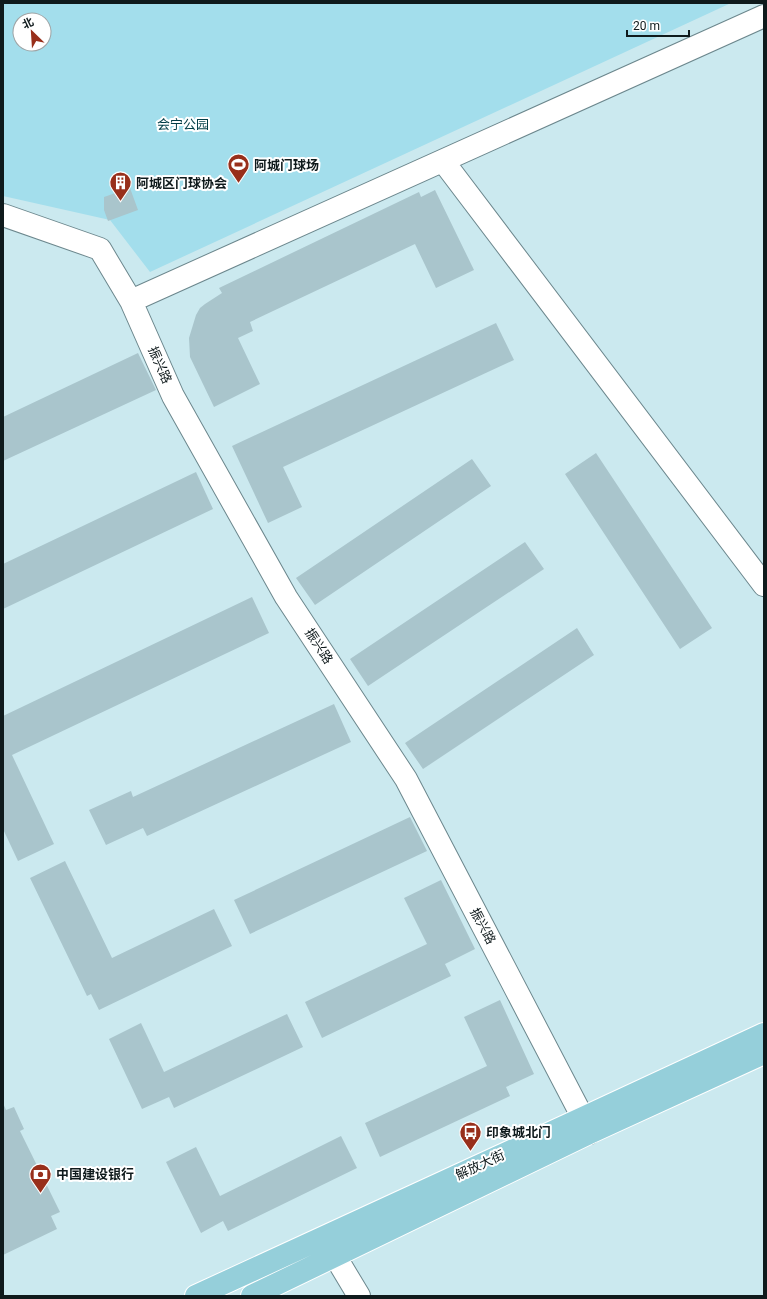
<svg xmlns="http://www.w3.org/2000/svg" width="767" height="1299" font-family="Roboto,'Noto Sans SC',sans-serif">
  <rect width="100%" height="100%" fill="#cbe9ef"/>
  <!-- green -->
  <path fill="#a3deec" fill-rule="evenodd" d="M3,3H731L150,272L110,220L3,196ZM20,20H44V44H20Z"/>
  <!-- building -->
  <path fill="#a9c5cc" d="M130,188L138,210L108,221L104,210V197Z
    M435,190L474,270L436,288L415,244L250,322L253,331L238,338L260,384L214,407L190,357L189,338L196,315L200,308L205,304L222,293L219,288L419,192L421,197Z
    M496,323L514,360L283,467L302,507L268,523L232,446Z
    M138,353L156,390L3,461V417Z
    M596,453L712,628L680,649L565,474Z
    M472,459L491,486L315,605L296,578Z
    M196,472L213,509L3,609V564Z
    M525,542L544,569L368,686L350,659Z
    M252,597L269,633L12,755L54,844L18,861L3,829V716Z
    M577,628L594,655L423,769L405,743Z
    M334,704L351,742L147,836L143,828L106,845L89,810L131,791L133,797Z
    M410,817L427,851L250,934L234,900Z
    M65,861L112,958L214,909L232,946L99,1010L91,994L87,996L30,878Z
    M441,880L475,949L445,964L451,976L322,1038L305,1002L427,944L404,898Z
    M500,1000L534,1074L506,1087L510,1096L380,1157L365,1123L487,1066L464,1017Z
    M287,1014L303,1047L174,1108L169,1097L142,1109L109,1039L141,1023L164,1072Z
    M3,1103L6,1110L14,1107L24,1129L20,1131L60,1212L51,1216L57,1229L3,1255Z
    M341,1136L357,1168L228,1231L223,1221L201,1233L166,1162L196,1147L220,1196Z"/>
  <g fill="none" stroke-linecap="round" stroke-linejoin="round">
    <defs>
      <path id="minor" d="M443,161L764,585
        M3,215L100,249L131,301L173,396L286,597L406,779L583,1118L589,1133
        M131,301L764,16
        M335,1256L359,1296"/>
      <path id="major" d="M196,1296L583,1118L764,1034
        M252,1296L589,1133L764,1053"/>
    </defs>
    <!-- minor casing -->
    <use href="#minor" stroke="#6c878d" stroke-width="24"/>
    <!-- major casing -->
    <use href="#major" stroke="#fff" stroke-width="24"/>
    <!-- minor -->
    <use href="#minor" stroke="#fff" stroke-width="22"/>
    <!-- major -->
    <use href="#major" stroke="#95cfda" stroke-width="22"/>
  </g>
  <!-- icons -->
  <defs>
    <symbol id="stadium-pin" viewBox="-11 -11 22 30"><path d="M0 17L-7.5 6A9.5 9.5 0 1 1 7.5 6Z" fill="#982f1b" stroke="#fff"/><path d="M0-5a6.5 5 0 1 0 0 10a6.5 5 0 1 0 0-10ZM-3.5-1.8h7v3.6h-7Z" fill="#fff"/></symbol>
    <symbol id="building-pin" viewBox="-11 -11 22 30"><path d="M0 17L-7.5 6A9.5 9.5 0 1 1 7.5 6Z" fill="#982f1b" stroke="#fff"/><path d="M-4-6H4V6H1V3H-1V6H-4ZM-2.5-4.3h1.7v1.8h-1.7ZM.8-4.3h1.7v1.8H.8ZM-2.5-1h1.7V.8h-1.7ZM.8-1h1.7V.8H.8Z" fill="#fff"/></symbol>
    <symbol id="bus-pin" viewBox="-11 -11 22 30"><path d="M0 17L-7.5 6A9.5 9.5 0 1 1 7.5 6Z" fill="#982f1b" stroke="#fff"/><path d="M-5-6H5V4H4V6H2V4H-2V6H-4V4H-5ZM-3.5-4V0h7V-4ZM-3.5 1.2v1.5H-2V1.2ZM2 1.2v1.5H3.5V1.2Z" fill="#fff"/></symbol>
    <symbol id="bank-pin" viewBox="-11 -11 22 30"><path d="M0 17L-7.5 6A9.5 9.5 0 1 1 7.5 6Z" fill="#982f1b" stroke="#fff"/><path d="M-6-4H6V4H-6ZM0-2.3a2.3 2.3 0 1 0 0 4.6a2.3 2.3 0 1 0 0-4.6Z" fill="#fff"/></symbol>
  </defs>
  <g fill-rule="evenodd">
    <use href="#stadium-pin" x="226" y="152" width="25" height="34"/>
    <use href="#building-pin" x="108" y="170" width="25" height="34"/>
    <use href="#bus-pin" x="458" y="1120" width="25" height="34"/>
    <use href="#bank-pin" x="28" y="1162" width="25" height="34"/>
  </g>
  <g text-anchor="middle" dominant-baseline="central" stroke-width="4" stroke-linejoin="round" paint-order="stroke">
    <!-- park labels -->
    <g font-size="13" fill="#013c46" stroke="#fff">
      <text x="183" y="124">会宁公园</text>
    </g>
    <!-- poi labels -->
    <g font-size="13" font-weight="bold" fill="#0f1a1c" stroke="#fff" text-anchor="start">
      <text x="254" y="165">阿城门球场</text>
      <text x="136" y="183">阿城区门球协会</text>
      <text x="486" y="1132">印象城北门</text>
      <text x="56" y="1174">中国建设银行</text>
    </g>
    <!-- street labels -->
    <g font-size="13" fill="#0f1a1c" stroke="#fff">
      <text transform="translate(160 365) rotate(66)">振兴路</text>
      <text transform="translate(319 646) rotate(57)">振兴路</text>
      <text transform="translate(483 926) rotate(62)">振兴路</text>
      <text transform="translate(480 1165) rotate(-25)">解放大街</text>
    </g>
  </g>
  <!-- border -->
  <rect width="767" height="1299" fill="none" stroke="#0f1a1c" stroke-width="8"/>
  <!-- north arrow -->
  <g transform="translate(32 32) rotate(335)"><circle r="19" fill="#ffffff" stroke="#9fa3a4"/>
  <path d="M0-3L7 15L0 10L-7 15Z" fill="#982f1b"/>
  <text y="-6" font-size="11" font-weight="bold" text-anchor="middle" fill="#0f1a1c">北</text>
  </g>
  <!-- scale -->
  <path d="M627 30v6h62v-6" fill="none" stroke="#0f1a1c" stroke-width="2"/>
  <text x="633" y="30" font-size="12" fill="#0f1a1c" stroke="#ffffff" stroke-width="3" paint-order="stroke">20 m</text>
</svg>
